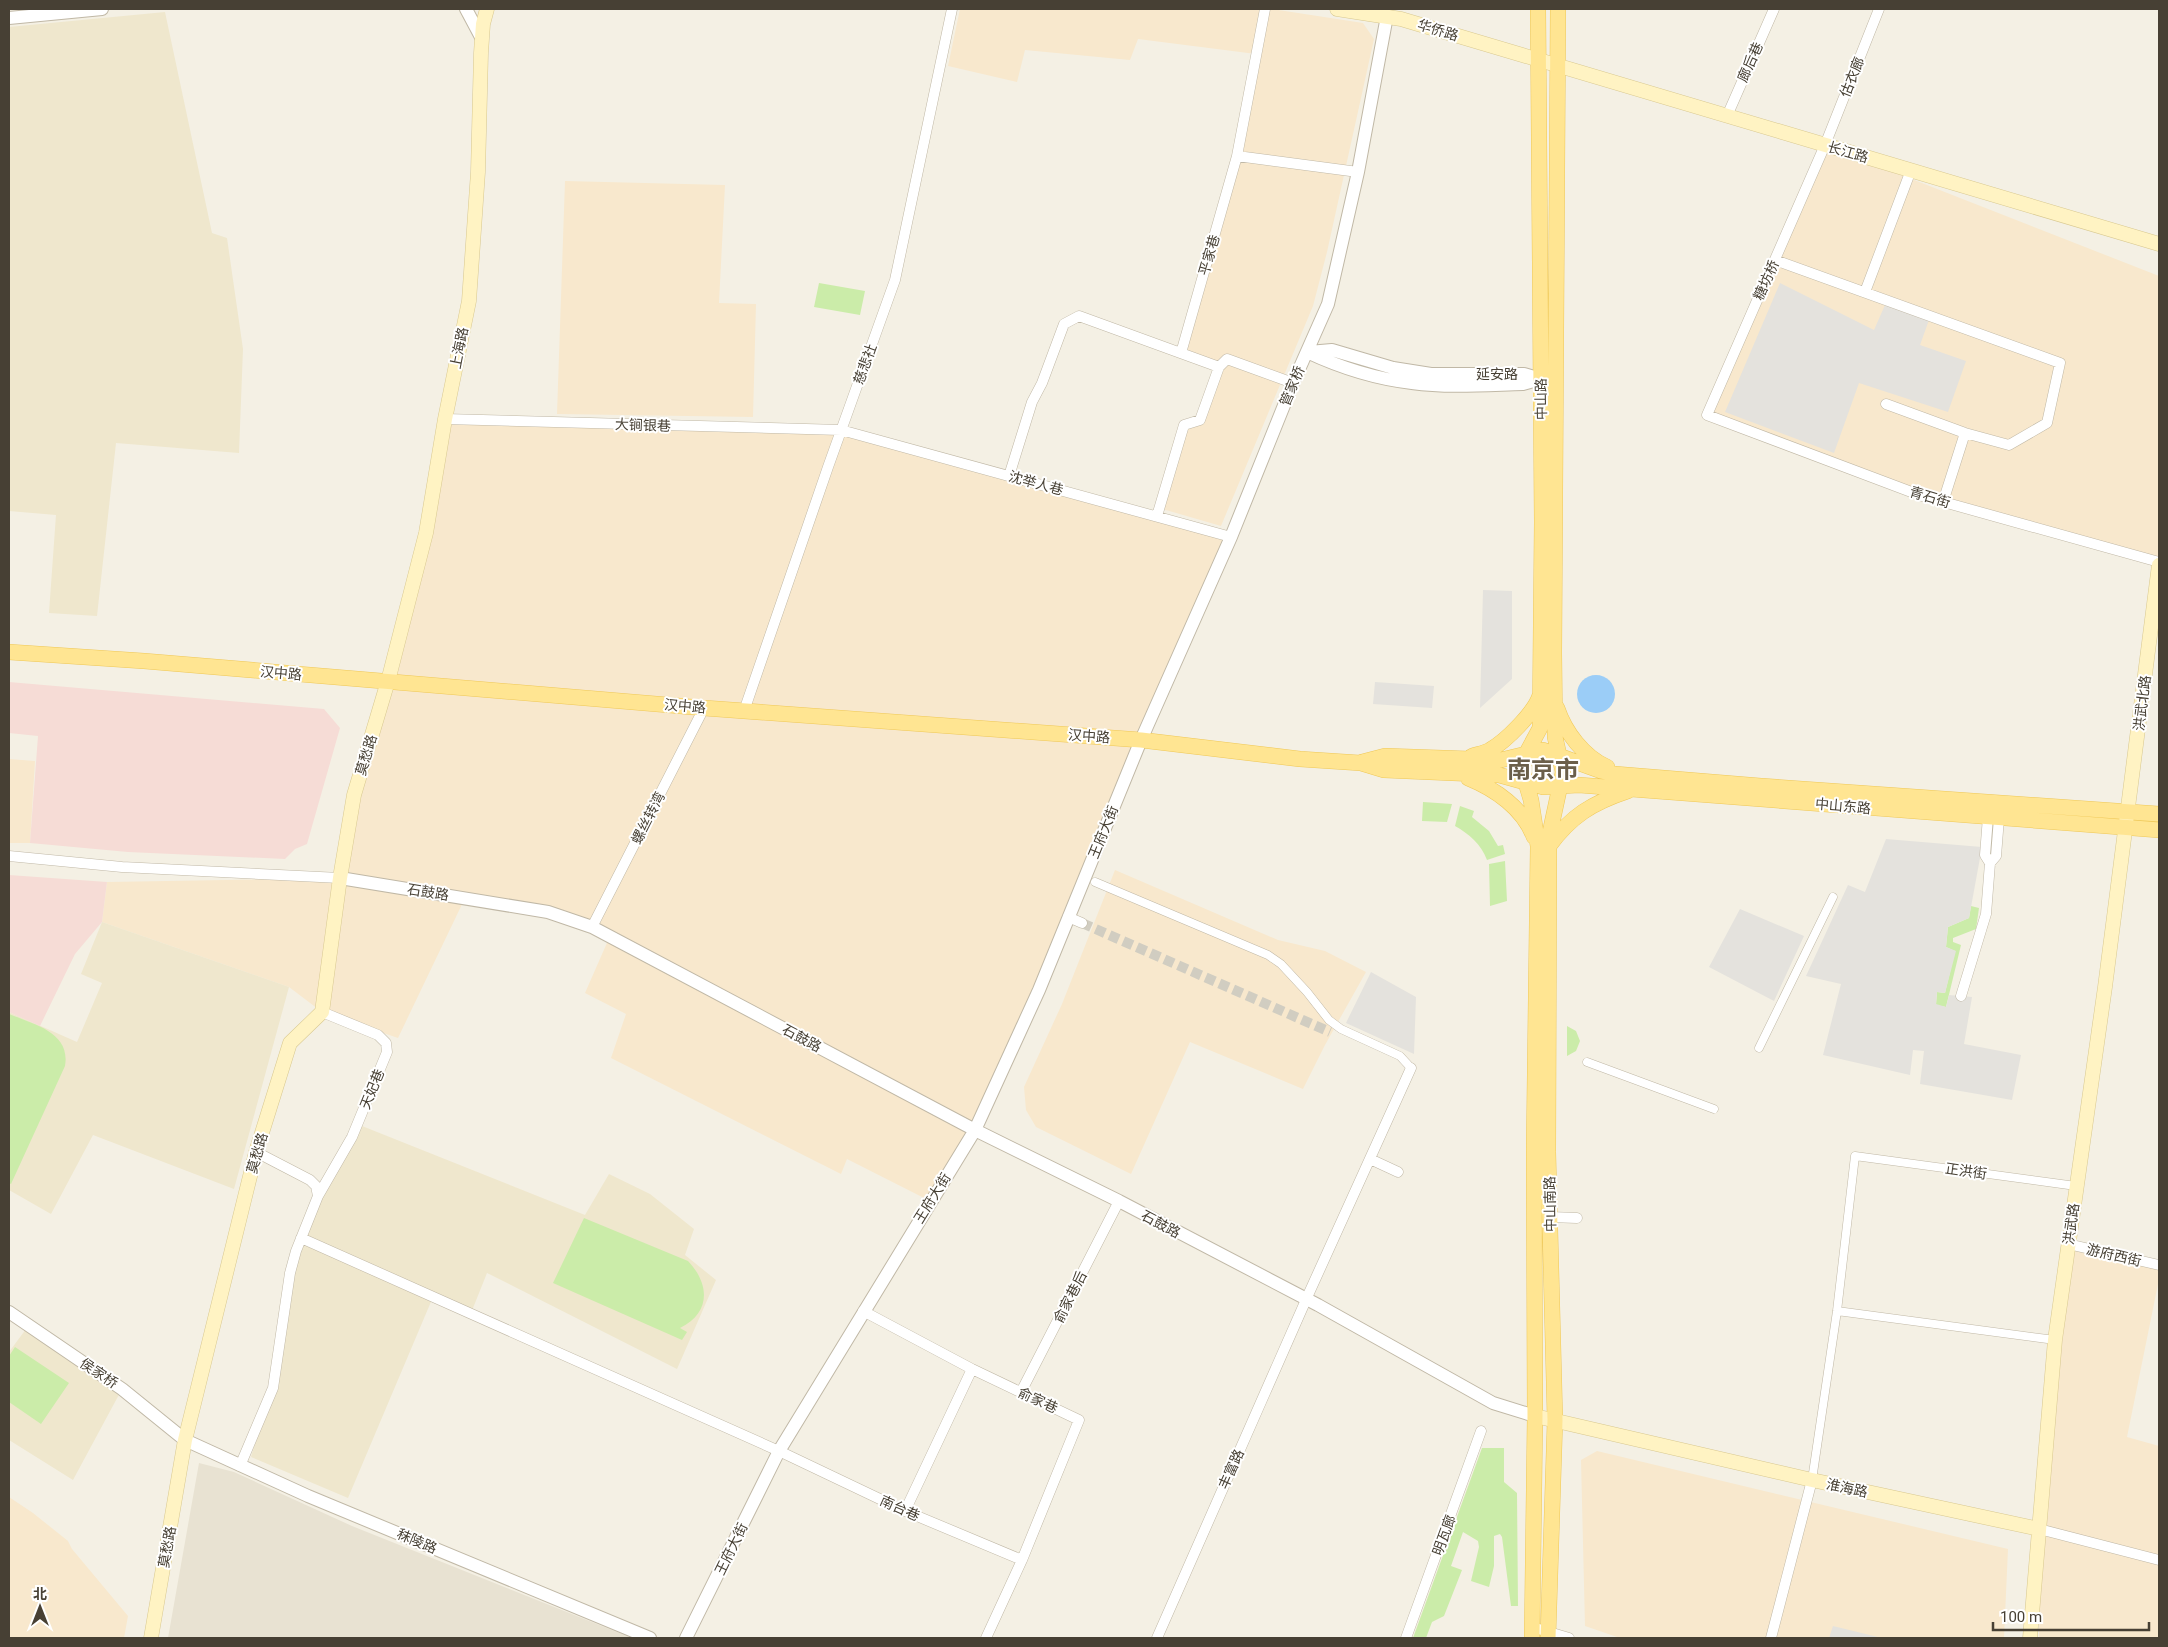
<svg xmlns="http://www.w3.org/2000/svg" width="2168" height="1647" font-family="Roboto,'Noto Sans SC',sans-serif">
  <rect width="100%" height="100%" fill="#f4f0e4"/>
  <!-- residential -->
  <path fill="#e8e2d2" d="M199,1463L234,1472L352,1526L632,1638H168Z"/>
  <!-- commercial -->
  <path fill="#f8e8cd" d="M960,9H1272L1363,23L1374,39L1327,252L1313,306L1221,526L1159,508L1184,425L1200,420L1219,367L1181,353L1237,156L1256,54L1138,39L1130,60L1025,50L1017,82L948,66Z
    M1825,145L2159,276V562L1922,496L1707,415Z
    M565,181L725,185L719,303L756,304L753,417L557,414Z
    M445,419L841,430L1231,537L975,1130L930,1201L847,1159L841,1174L611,1058L626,1014L585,993L610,936L592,927L465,898L398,1038L322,1012L289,987L102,922L107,882L340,878L388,681Z
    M9,759L35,761L30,843H9Z
    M1115,870L1278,940L1325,951L1366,972L1325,1045L1303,1089L1190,1042L1131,1174L1036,1127L1026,1110L1024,1087L1062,1004Z
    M2068,1244L2159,1265V1279L2127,1437L2159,1446V1638H2039V1529Z
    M1597,1451L2008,1549L2004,1638H1620L1585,1626L1581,1460Z
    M9,1497L33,1513L68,1541L72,1549L128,1616L124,1638H9Z"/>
  <!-- education -->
  <path fill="#efe7cd" d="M165,12L212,233L227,238L243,349L239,453L116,443L97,616L49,613L56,515L9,511V27Z
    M102,922L289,987L234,1189L93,1135L51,1214L9,1190V1012L77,1042L102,983L81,974Z
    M357,1124L585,1215L609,1174L650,1194L694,1229L685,1255L716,1280L677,1369L487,1273L471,1313L433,1297L348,1498L251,1457L267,1403L296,1251Z
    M29,1325L122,1389L73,1480L9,1440V1352Z"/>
  <!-- medical -->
  <path fill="#f6dcd6" d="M9,682L324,709L340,728L307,844L295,849L285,859L128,852L30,843L38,736L9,733Z
    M9,875L107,882L102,922L75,954L40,1026L9,1012Z"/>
  <!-- green -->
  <path fill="#cbeca9" d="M819,283L865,291L860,315L814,307Z
    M1423,802L1452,804L1447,822L1422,821Z
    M1460,806L1474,811L1472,817L1489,831L1498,846L1503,845L1505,854L1487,860C1481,844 1469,834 1455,826Z
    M1505,861L1507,901L1490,906L1489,864Z
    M1971,906L1979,908L1976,929L1953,938V942L1961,945L1946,1007L1936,1005L1937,992L1945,993L1955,951L1946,947L1948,927L1969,918Z
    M9,1014C33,1024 71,1032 65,1066L11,1184L9,1183Z
    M1567,1026L1576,1031L1580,1041L1576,1051L1567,1056Z
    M584,1218L688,1261C710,1284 711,1313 680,1328L687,1332L682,1340L553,1283Z
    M15,1347L69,1383L41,1424L9,1402V1356Z
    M1482,1448H1504V1482L1517,1493L1518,1606H1511L1502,1537L1500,1534L1494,1536V1566L1489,1587L1471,1581L1479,1547L1478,1541L1463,1532L1451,1566L1462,1570L1444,1616L1432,1622L1426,1638H1413Z"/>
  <!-- parking -->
  <path fill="#e4e2dd" d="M1780,283L1874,330L1885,305L1929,320L1920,345L1966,361L1948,412L1859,383L1834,453L1725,412Z
    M1483,590L1512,591V679L1480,708Z
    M1375,682L1434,686L1432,708L1373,704Z
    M1886,839L1982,847L1969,918L1948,927L1946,947L1956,951L1945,993L1937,992L1936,1004L1946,1007L1949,995L1972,997L1964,1044L2021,1055L2012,1100L1920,1084L1924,1051L1913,1050L1910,1075L1823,1055L1841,984L1806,976L1848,885L1865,892Z
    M1740,909L1804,936L1774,1001L1709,967Z
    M1371,972L1416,997L1414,1054L1346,1023Z
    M1833,1626L1882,1638H1829Z"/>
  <!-- water -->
  <path fill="#9bcdf7" d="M1577 694a19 19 0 1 1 38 0a19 19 0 1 1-38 0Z"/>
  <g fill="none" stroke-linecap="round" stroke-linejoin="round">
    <!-- minor-tunnel -->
    <path stroke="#d1cdc1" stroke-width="10" stroke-dasharray="10 5" stroke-linecap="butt" d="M1082,923L1330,1032"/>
    <defs>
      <path id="pedestrian" d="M1095,882L1268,955L1281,964L1307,992L1329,1020L1341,1029L1400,1056L1411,1068
        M1759,1048L1833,897
        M1587,1062L1714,1109
        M1837,1311L2055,1340
        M1812,1480L1837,1311L1855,1156L2076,1186"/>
      <path id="minor" d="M1265,9L1237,156L1358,172
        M1879,9L1825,145L1707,415L1922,496L2159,562
        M1727,116L1774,9
        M1775,260L2060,363L2047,423L2009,445L1965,433L1886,404
        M1865,292L1911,170
        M1181,353L1237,156
        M445,419L841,430L1231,537
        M1009,476L1032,402L1042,383L1064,324L1079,316L1219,367L1227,359L1293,383
        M1943,502L1965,433
        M1157,516L1184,425L1200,420L1219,367
        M744,711L828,467L895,280L952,9
        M1988,817L1985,855L1990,863
        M9,856L122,867L340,878
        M1068,917L1082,923
        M592,927L704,708
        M1961,996L1986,914L1990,863L1996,856L1999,818
        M1370,1159L1398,1172
        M318,1196L352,1137L387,1052L386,1043L378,1035L322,1012
        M1550,1217L1577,1218
        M301,1238L779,1451L905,1511L1022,1560
        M2068,1244L2159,1265
        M863,1311L972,1369L1079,1420L1022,1560L986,1638
        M1021,1392L1119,1201
        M240,1466L273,1388L290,1273L296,1251L318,1196L316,1186L310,1180L256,1152
        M905,1511L972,1369
        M2039,1529L2159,1560
        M1532,1627L1569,1638
        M1157,1638L1309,1293L1411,1068
        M1406,1638L1481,1431
        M1771,1638L1812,1480"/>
      <path id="tertiary" d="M466,9L482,39
        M9,18L102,9
        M1307,352C1339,367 1377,379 1412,383C1448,388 1487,385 1523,384L1541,379
        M1309,352L1332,350L1393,368L1431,374H1524L1541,379
        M340,878L548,912L592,927L975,1130L1119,1201L1318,1305L1493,1403L1535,1416
        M9,1312L122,1389L185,1440L308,1496L650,1638
        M686,1638L779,1451L975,1130L1039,990L1141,740L1231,537L1293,383L1328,304L1358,172L1387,16"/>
      <path id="secondary" d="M1337,9L1401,19L2159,244
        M1535,1416L1812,1480L2039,1529
        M151,1638L185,1440L256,1152L290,1043L322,1012L340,878L354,795L388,681L426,533L445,419L469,301L478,172L481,53L483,24L487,9
        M2030,1638L2055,1340L2105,987L2159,565"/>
      <path id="primary" d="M9,652L144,661L704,708L1141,740L1300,759L1361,763L1384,770L1499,775L1543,787L1579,785L2159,830
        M1557,708C1565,732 1584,757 1607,767
        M1472,756C1478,754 1485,753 1490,750C1506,741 1535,712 1540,695
        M1362,762L1385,756L1501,760L1543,750L1601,771L1615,774L1761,786L2159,814
        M1468,778C1495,789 1523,808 1534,837
        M1549,846C1571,816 1592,803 1628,791
        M1532,1638L1535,1416L1534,1151L1538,846L1531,800L1522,770L1526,754L1540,728L1542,522L1538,9
        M1548,1638L1555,1420L1548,1152L1549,837L1563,772L1555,737L1554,653L1558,9"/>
    </defs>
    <!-- pedestrian casing -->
    <use href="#pedestrian" stroke="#c0b8a6" stroke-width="9"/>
    <!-- minor casing -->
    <use href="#minor" stroke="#c0b8a6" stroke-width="11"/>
    <!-- tertiary casing -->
    <use href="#tertiary" stroke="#c0b8a6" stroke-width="14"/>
    <!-- secondary casing -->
    <use href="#secondary" stroke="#d8c890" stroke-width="15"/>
    <!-- primary casing -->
    <use href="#primary" stroke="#efc858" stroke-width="16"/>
    <!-- pedestrian -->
    <use href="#pedestrian" stroke="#fff" stroke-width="8"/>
    <!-- minor -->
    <use href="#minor" stroke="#fff" stroke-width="10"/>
    <!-- tertiary -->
    <use href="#tertiary" stroke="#fff" stroke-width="12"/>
    <!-- secondary -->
    <use href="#secondary" stroke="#fff3c3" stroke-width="14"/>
    <!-- primary -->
    <use href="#primary" stroke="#ffe592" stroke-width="15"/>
  </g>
  <g text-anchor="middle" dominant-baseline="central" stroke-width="4" stroke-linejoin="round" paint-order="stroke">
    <!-- street labels -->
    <g font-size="14" fill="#474034" stroke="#fff">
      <text transform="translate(1438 30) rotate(17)">华侨路</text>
      <text transform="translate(1750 62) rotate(-66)">廊后巷</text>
      <text transform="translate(1852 77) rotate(-68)">估衣廊</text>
      <text transform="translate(1848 152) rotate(16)">长江路</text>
      <text transform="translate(1209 255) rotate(-74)">平家巷</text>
      <text transform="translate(1766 280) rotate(-66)">糖坊桥</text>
      <text transform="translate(459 348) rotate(-79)">上海路</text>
      <text transform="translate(865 364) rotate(-70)">慈悲社</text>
      <text x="1497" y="374">延安路</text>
      <text transform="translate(1292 386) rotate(-67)">管家桥</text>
      <text transform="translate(1541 399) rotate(-91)">中山路</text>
      <text transform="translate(643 425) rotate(2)">大锏银巷</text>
      <text transform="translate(1036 483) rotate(15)">沈举人巷</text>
      <text transform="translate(1930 497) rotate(17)">青石街</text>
      <text transform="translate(281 673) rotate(5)">汉中路</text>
      <text transform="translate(2142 703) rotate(-83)">洪武北路</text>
      <text transform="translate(685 706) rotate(5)">汉中路</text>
      <text transform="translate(1089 736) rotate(4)">汉中路</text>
      <text transform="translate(366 755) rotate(-73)">莫愁路</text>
      <text transform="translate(1843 806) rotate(5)">中山东路</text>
      <text transform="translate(648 818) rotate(-63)">螺丝转湾</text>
      <text transform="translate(1103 832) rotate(-68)">王府大街</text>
      <text transform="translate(428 892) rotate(9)">石鼓路</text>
      <text transform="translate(802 1038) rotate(28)">石鼓路</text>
      <text transform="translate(372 1089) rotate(-68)">天妃巷</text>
      <text transform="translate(257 1153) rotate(-74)">莫愁路</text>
      <text transform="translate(1966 1171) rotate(8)">正洪街</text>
      <text transform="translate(932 1198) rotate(-58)">王府大街</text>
      <text transform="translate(1550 1204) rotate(-91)">中山南路</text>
      <text transform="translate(1161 1224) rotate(28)">石鼓路</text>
      <text transform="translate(2071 1224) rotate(-82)">洪武路</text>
      <text transform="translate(2114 1255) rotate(13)">游府西街</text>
      <text transform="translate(1070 1297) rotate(-63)">俞家巷后</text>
      <text transform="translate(99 1373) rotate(34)">侯家桥</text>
      <text transform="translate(1038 1400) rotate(25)">俞家巷</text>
      <text transform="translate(1231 1469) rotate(-66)">丰富路</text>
      <text transform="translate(1847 1488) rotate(12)">淮海路</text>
      <text transform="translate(900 1508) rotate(24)">南台巷</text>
      <text transform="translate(1444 1535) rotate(-70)">明瓦廊</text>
      <text transform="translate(417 1541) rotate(23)">秣陵路</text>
      <text transform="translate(167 1547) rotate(-80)">莫愁路</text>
      <text transform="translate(731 1549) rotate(-64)">王府大街</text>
    </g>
    <!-- town labels -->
    <g font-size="24" font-weight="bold" fill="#6b5f4a" stroke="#fff">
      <text x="1543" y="770">南京市</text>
    </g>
  </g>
  <!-- border -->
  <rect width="2168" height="1647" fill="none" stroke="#474034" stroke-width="20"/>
  <!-- north arrow -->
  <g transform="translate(40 1607)" stroke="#ffffff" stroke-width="4" paint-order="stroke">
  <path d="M0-4L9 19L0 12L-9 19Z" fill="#474034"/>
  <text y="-8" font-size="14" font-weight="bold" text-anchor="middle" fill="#474034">北</text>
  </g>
  <!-- scale -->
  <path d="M1993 1622v8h156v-8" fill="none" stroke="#474034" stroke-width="2.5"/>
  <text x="2000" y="1622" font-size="15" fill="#474034" stroke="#ffffff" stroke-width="4" paint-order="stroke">100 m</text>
</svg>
